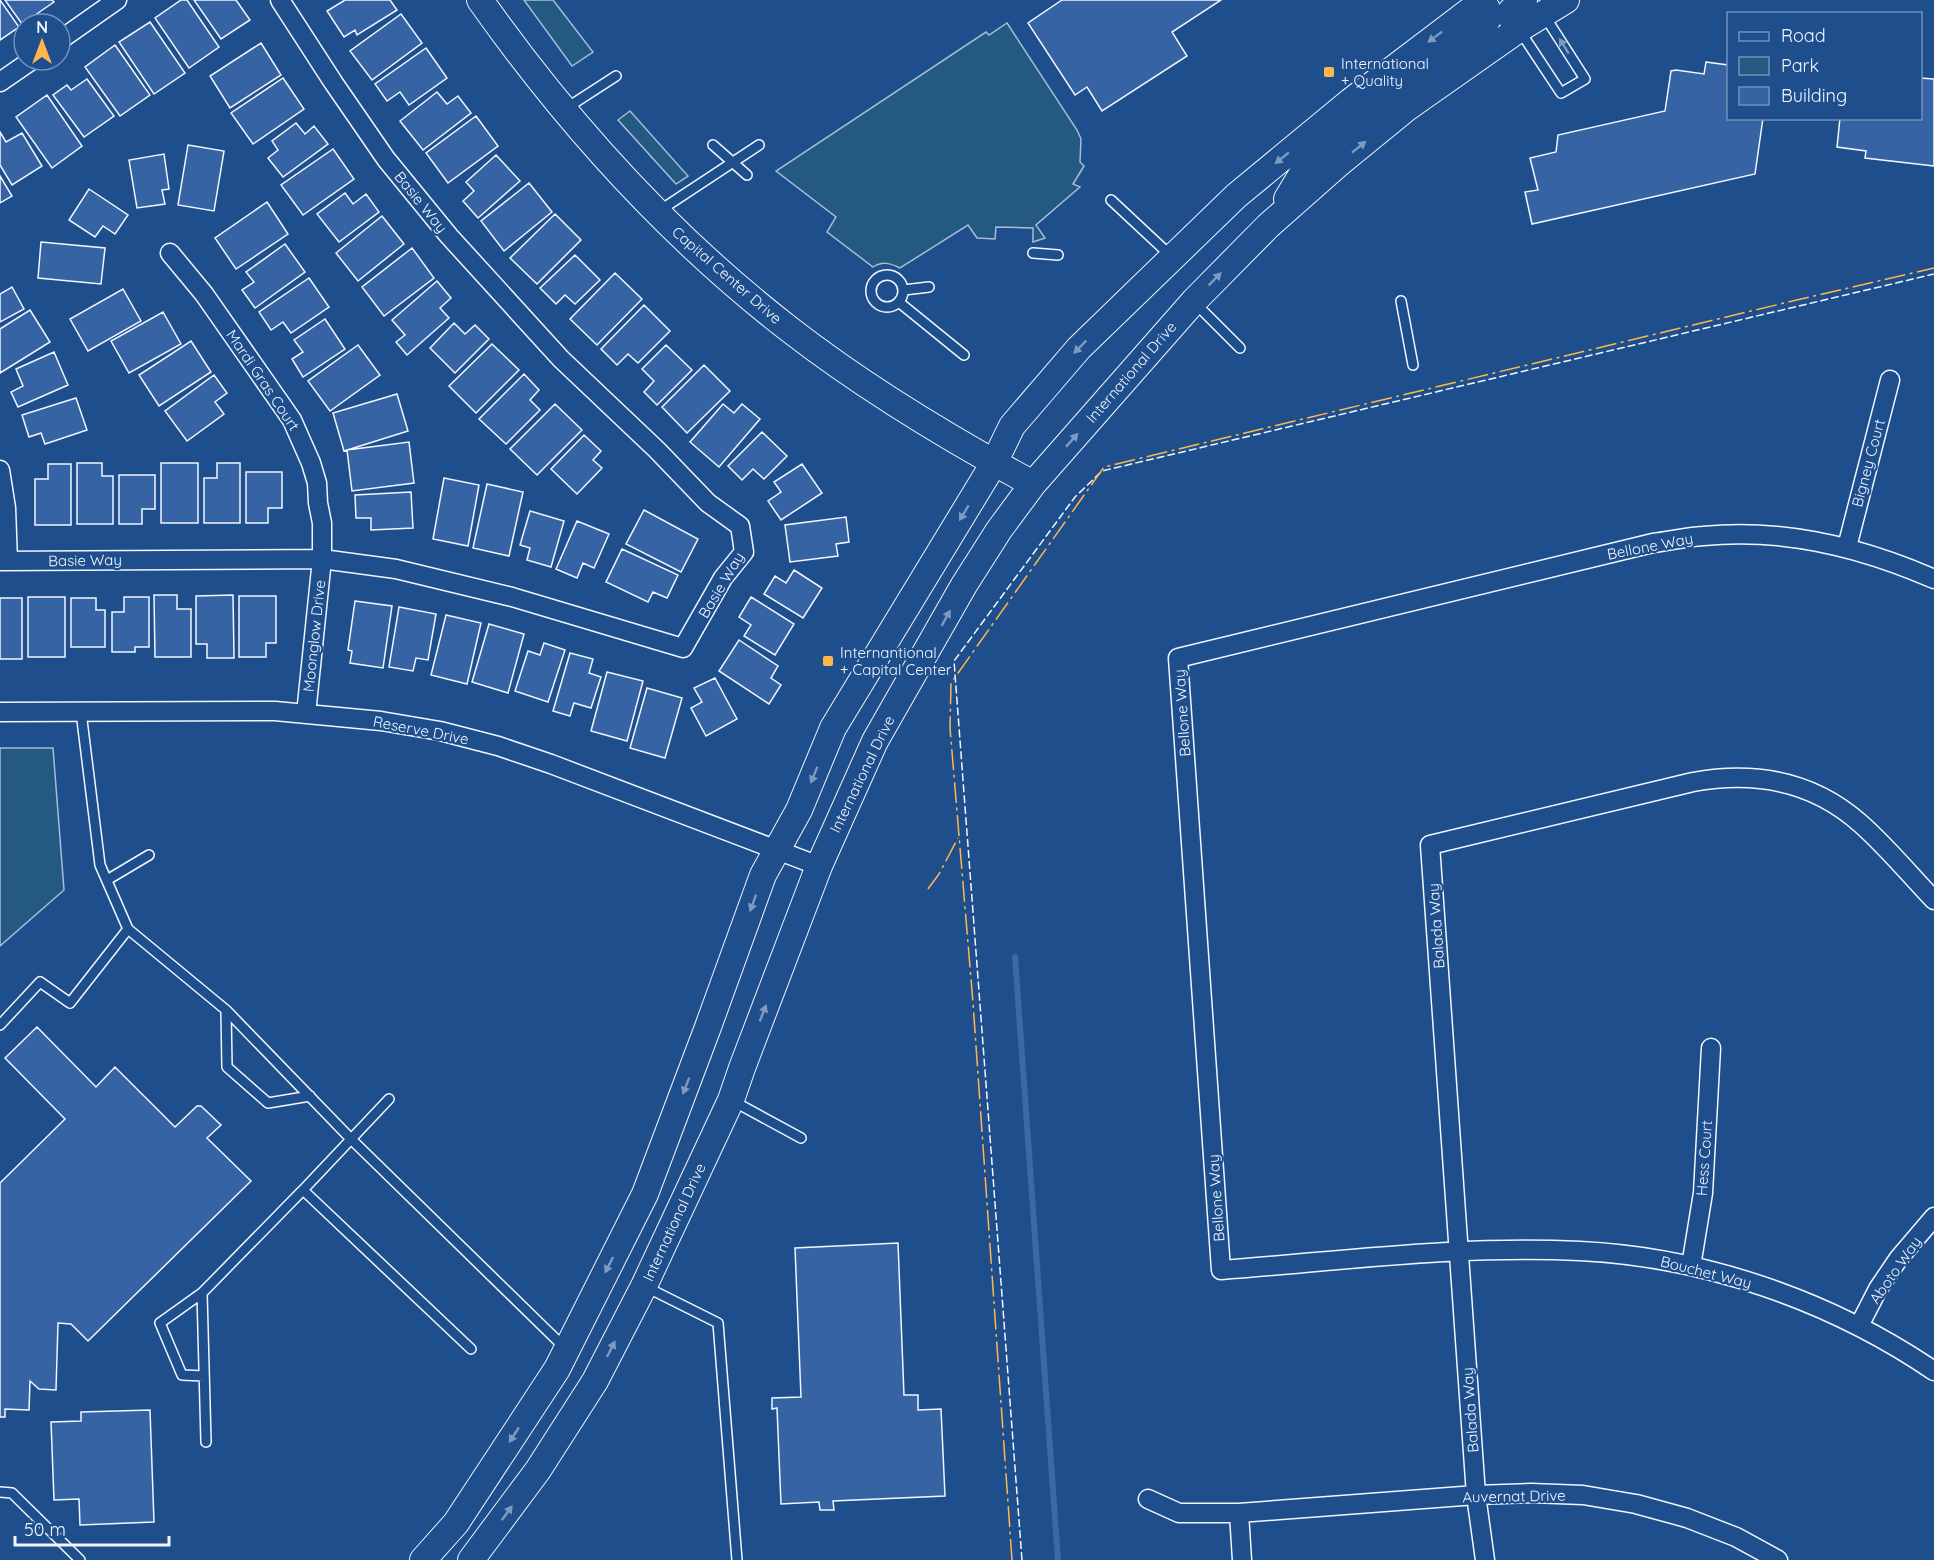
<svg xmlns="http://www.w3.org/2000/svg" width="1934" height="1560" font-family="Quicksand,sans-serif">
  <rect width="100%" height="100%" fill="#1f4e8c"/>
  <!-- green -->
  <path fill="#245a82" stroke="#a8bbd7" stroke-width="1.5" d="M524,0H553L593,52L572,66Z
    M1007,23L1077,130L1081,139L1080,162L1084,166L1073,184L1080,187L1036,225L1045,238L1033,242V228L996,227L995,239L977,238L968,225L900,268C890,263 882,261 873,267L827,232L836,217L776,171L986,32L989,35Z
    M630,111L688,176L676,184L618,120Z
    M0,748H53L64,890L0,946Z"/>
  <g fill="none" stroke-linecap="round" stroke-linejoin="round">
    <!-- stream -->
    <path stroke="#3b69a3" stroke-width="6" d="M1015,957L1058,1560"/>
  </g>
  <!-- building -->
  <path fill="#3563a3" stroke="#f2f6ff" stroke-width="1.5" d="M0,0L19,27L0,40Z
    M5,0H52L54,2L22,24Z
    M181,0H187L219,47L189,68L155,18Z
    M194,0H236L250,20L221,39Z
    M345,0H390L397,10L357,35L355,30L344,37L327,11Z
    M1062,0H1221L1172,32L1187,56L1102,111L1087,87L1075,95L1028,23Z
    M401,14L422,43L372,80L350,51Z
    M150,22L185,73L154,94L119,42Z
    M261,43L281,75L230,108L210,76Z
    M115,45L150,95L120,116L85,67Z
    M426,48L447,78L409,105L400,92L387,101L375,84Z
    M1706,62L1728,65V118H1763L1755,174L1532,224L1525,192L1538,190L1530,158L1556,152L1558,135L1665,111L1671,71L1676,70L1704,74Z
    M283,78L304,109L253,144L231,113Z
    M1920,78L1934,79V166L1865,158L1866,151L1837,147L1840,118H1920Z
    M87,79L114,116L84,137L53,95L67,85L71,90Z
    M437,92L447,104L458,96L471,113L423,150L400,121Z
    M47,95L82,146L52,168L16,117Z
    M476,116L498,146L448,183L426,153Z
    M296,123L305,134L314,126L328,144L283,177L268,158L278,150L272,141Z
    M0,132L6,142L22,133L42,166L12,185L0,165Z
    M188,145L224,151L214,211L178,205Z
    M333,149L354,179L303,215L281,185Z
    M164,154L169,189L162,190L165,204L137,208L129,160Z
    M496,155L520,181L478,218L463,201L474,191L466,182Z
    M0,176L12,196L0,203Z
    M529,183L552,212L504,251L481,221Z
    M89,189L128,215L115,234L103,226L95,237L69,220Z
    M345,193L353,204L366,194L379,212L339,242L317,214Z
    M267,202L288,234L236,269L215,238Z
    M555,214L581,240L537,284L510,258Z
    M382,216L404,244L358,281L336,253Z
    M41,242L105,248L101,284L38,278Z
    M285,244L305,272L255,308L242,290L254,282L246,272Z
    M412,248L434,278L384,316L362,287Z
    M575,255L600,280L575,304L565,295L556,304L540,288Z
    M615,273L642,299L597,345L570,319Z
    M309,278L329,307L291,333L283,322L271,330L259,312Z
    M437,281L451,298L440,308L449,318L407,355L396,342L405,335L392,320Z
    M12,287L24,309L0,322V294Z
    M123,289L141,321L88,351L70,319Z
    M644,305L670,331L638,363L628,354L617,365L601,349Z
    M30,310L50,342L0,373V329Z
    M163,312L181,344L129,373L111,341Z
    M325,319L345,349L303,377L292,359L303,352L294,340Z
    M454,323L465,334L475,325L489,339L455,373L430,348Z
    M191,341L211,372L159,406L139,375Z
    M492,344L519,370L476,413L449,386Z
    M358,345L380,375L330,411L308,381Z
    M666,345L692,370L657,405L644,392L654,381L642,369Z
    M54,352L68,385L18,407L11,392L23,386L16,369Z
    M704,365L730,391L687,433L662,407Z
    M524,374L539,390L530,400L540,410L506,444L479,419Z
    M214,375L227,393L215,402L224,414L187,441L165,411Z
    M397,394L408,431L344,451L333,413Z
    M76,398L87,430L45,444L41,433L29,437L22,415Z
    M555,404L582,430L537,475L510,449Z
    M723,404L734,413L742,404L760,419L719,467L690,442Z
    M762,432L787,456L764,479L753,469L742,480L728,466Z
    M584,435L601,451L593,460L602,468L577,494L551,469Z
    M409,442L414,483L352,491L347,450Z
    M77,463H102V476H113V524H77Z
    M161,463H198V523H161Z
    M217,463H240V523H204V478H217Z
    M48,464H71V525H35V479H48Z
    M802,464L822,493L781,520L768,501L781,492L774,482Z
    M246,472H282V508H268V523H246Z
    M119,475H155V509H142V524H119Z
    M444,478L479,485L468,546L433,539Z
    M487,484L523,492L509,556L473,548Z
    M411,492L413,528L371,530V518H356L355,495Z
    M644,510L698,539L681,572L626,544Z
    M530,511L564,521L551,567L527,560L530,548L520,545Z
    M846,517L849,542L836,544L838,556L790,562L785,525Z
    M577,521L609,534L594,568L583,563L577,578L556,569Z
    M622,549L678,575L667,598L653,592L648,602L606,582Z
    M794,570L822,588L803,618L764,594L775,576L786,583Z
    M154,595H177V609H191V657H155Z
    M233,595L234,658H207V644H196V596Z
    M239,596H276V643H266V657H239Z
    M28,597H65V657H28Z
    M124,597H149V647H135V652H112V612H124Z
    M751,597L794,624L775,655L744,636L751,625L739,617Z
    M0,598H22V659H0Z
    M71,598H96V610H105V647H71Z
    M355,601L392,606L383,668L350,663L352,651L348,650Z
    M399,607L436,614L428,660L416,658L413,671L389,667Z
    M446,615L481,623L467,684L431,675Z
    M489,624L524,634L508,693L472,682Z
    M739,640L778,666L771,678L781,685L769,704L719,671Z
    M544,643L565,650L548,702L515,691L528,651L540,655Z
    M570,653L593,659L589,673L601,677L591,708L574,703L570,716L553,711Z
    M607,672L643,681L627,741L591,731Z
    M715,678L737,719L706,736L691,708L702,702L694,688Z
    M647,688L682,698L665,758L630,748Z
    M37,1027L96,1087L115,1067L175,1127L197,1106H201L221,1125L207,1138L251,1181L88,1341L71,1324L58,1323L56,1390L39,1389L30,1381L29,1410L5,1409V1417H0V1183L65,1119L5,1058Z
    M898,1243L904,1395H918V1410L941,1409L945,1496L833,1501L834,1510H820L819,1502L781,1504L777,1408L772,1409V1398L801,1397L795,1248Z
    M150,1410L154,1522L80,1525L79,1499L54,1500L51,1422L81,1421V1412Z"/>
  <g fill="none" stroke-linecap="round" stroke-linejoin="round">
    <defs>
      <path id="lane" d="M1520,31L1561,93L1585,79L1544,15
        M565,109L616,76
        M713,145L747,175
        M1111,200L1171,256
        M659,211L759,145
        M1033,253L1058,255
        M871 291a16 16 0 1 1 32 0a16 16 0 1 1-32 0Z
        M904,290L929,287
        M1401,301L1413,365
        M900,303L964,355
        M1195,303L1240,348
        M107,880L149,855
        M128,929L226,1010L351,1139L565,1348
        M226,1010L227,1067L268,1103L310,1096
        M0,1025L40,982L70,1003L128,929L100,865L81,712
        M733,1101L801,1138
        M303,1190L389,1099
        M646,1287L718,1323L737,1560
        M202,1293L160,1323L182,1375L204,1376
        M206,1442L202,1293L303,1190L471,1349
        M0,1492L12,1493L80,1560"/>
      <path id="street" d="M60,40L117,0
        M0,82L32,60
        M170,253L204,294L292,420L311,463L317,483L318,503L322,523V559L306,714
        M0,470L6,508L8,561
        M1847,547L1890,380
        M0,561L322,559L396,569L512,597L683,648L723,578L744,552L740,526L708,503L657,450L561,359L449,236L386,159L333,82L280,0
        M1934,579C1861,547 1783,528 1703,536C1686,537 1670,541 1653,543L1178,658L1221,1270C1340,1261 1461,1245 1580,1251C1705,1257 1831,1301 1934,1371
        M0,712L275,711L381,721L440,731L498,746L551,764L819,866
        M1691,1266L1703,1193L1711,1048
        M1859,1326L1878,1289L1899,1258L1934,1217
        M1148,1499L1179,1513H1239L1476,1495L1531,1493L1583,1495L1636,1504L1687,1518L1736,1537L1778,1560
        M1239,1513L1242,1560
        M1485,1560L1476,1495L1430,845L1693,782C1754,771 1813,781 1861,824C1887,847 1910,875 1934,900"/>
      <path id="secondary" d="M480,0C567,123 669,236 789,329C865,388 948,438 1033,484
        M1519,29L1512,19L1511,11L1524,0
        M1287,199L1314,154L1397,90L1482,28L1489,17L1487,9L1482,1
        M423,1560L456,1523L557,1369L645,1194L708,1027L763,875L799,810L833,728L994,463L1012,426L1079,348L1236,196L1351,101L1484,0
        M471,1560L538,1470L595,1381L644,1286L731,1100L742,1068L819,866L875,741L964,585L999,530L1033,484L1194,301L1268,226L1337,165L1408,107L1519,29L1566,0"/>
    </defs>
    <!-- lane casing -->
    <use href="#lane" stroke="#f2f6ff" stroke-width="12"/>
    <!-- street casing -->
    <use href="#street" stroke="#f2f6ff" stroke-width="21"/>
    <!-- secondary casing -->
    <use href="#secondary" stroke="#f2f6ff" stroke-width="28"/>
    <!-- lane -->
    <use href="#lane" stroke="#1f4e8c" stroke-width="9"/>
    <!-- street -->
    <use href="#street" stroke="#1f4e8c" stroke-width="18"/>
    <!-- secondary -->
    <use href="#secondary" stroke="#1f4e8c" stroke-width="26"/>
    <!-- fence -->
    <path stroke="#f2f6ff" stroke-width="1.5" stroke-dasharray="8 3" stroke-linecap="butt" d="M1022,1560L954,661L1075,497L1102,471L1934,274"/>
    <!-- power -->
    <path stroke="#ffb74d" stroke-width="1.5" stroke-dasharray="21 4.5 3 4.5" stroke-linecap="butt" d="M928,889L939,874L958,838
      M1012,1560L973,1003L950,728L951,683L1104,467L1801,299L1934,268"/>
  </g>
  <!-- one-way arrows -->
  <defs><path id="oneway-solid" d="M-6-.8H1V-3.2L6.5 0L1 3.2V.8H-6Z" transform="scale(1.5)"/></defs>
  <g fill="#7e9ac0">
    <use href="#oneway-solid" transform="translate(1435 37) rotate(143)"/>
    <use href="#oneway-solid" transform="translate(1564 46) rotate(-122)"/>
    <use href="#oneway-solid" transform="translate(1359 147) rotate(-39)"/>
    <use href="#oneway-solid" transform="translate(1282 158) rotate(141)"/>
    <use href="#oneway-solid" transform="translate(1215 279) rotate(-45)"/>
    <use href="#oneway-solid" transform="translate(1080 347) rotate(134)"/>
    <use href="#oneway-solid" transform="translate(1072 440) rotate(-48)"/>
    <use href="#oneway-solid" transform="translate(964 513) rotate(121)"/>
    <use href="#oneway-solid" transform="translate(946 618) rotate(-61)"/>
    <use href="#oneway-solid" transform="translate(814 775) rotate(112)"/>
    <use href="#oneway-solid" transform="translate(753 903) rotate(110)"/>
    <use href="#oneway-solid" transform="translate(763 1013) rotate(-69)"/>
    <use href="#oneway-solid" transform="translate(686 1086) rotate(111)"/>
    <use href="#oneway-solid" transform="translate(609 1265) rotate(117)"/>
    <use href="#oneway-solid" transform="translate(611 1349) rotate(-63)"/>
    <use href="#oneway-solid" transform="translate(514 1435) rotate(123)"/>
    <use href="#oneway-solid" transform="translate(507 1513) rotate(-54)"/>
  </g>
  <!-- markers -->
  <g fill="#ffb74d" stroke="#1f4e8c" stroke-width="2">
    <rect x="1323" y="66" width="12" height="12" rx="3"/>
    <rect x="822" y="655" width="12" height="12" rx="3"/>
  </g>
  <g text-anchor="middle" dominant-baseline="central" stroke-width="4.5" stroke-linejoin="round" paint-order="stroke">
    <!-- poi labels -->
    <g font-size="15" fill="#f2f6ff" stroke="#1f4e8c" text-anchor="start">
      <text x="1341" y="63">International<tspan x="1341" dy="17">+ Quality</tspan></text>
      <text x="840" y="652">Internantional<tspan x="840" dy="17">+ Capital Center</tspan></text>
    </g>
    <!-- street labels -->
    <g font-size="15" fill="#f2f6ff" stroke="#1f4e8c">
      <text transform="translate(421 202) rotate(51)">Basie Way</text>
      <text transform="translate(727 275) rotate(41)">Capital Center Drive</text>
      <text transform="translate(1131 372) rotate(-49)">International Drive</text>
      <text transform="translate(263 380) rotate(56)">Mardi Gras Court</text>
      <text transform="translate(1868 463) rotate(-75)">Bigney Court</text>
      <text transform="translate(1650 546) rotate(-11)">Bellone Way</text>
      <text transform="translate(85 560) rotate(-1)">Basie Way</text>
      <text transform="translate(721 585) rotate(-59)">Basie Way</text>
      <text transform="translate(314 636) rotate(-84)">Moonglow Drive</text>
      <text transform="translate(1182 713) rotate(-94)">Bellone Way</text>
      <text transform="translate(421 730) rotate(11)">Reserve Drive</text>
      <text transform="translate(862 774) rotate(-64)">International Drive</text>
      <text transform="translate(1436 926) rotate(-94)">Balada Way</text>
      <text transform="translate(1704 1158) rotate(-86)">Hess Court</text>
      <text transform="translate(1216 1198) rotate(-94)">Bellone Way</text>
      <text transform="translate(674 1222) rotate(-65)">International Drive</text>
      <text transform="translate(1895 1270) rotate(-55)">Aboto Way</text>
      <text transform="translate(1706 1272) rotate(14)">Bouchet Way</text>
      <text transform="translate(1470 1410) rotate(-94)">Balada Way</text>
      <text transform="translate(1514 1496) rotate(-1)">Auvernat Drive</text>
    </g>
  </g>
  <!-- legend -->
  <rect x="1727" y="12" width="195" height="108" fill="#1f4e8c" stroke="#7391ba" stroke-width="1.5"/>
  <rect x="1739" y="32" width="30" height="9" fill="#1f4e8c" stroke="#7391ba" stroke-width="1.5"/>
  <text x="1781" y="42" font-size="18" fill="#f2f6ff">Road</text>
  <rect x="1739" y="57" width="30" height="18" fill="#245a82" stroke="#7391ba" stroke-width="1.5"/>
  <text x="1781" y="72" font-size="18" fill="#f2f6ff">Park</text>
  <rect x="1739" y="87" width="30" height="18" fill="#3563a3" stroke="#7391ba" stroke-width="1.5"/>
  <text x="1781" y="102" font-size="18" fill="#f2f6ff">Building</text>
  <!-- north arrow -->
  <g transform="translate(42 42)"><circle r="28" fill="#1f4e8c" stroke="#7391ba" stroke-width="1.5"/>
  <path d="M0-4.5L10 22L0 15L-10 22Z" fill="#ffb74d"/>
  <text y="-9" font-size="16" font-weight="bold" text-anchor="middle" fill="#f2f6ff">N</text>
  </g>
  <!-- scale -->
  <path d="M15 1536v9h154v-9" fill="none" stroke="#f2f6ff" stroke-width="3"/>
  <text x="24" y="1536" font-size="18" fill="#f2f6ff" stroke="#1f4e8c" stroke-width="4.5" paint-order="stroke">50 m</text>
</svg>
